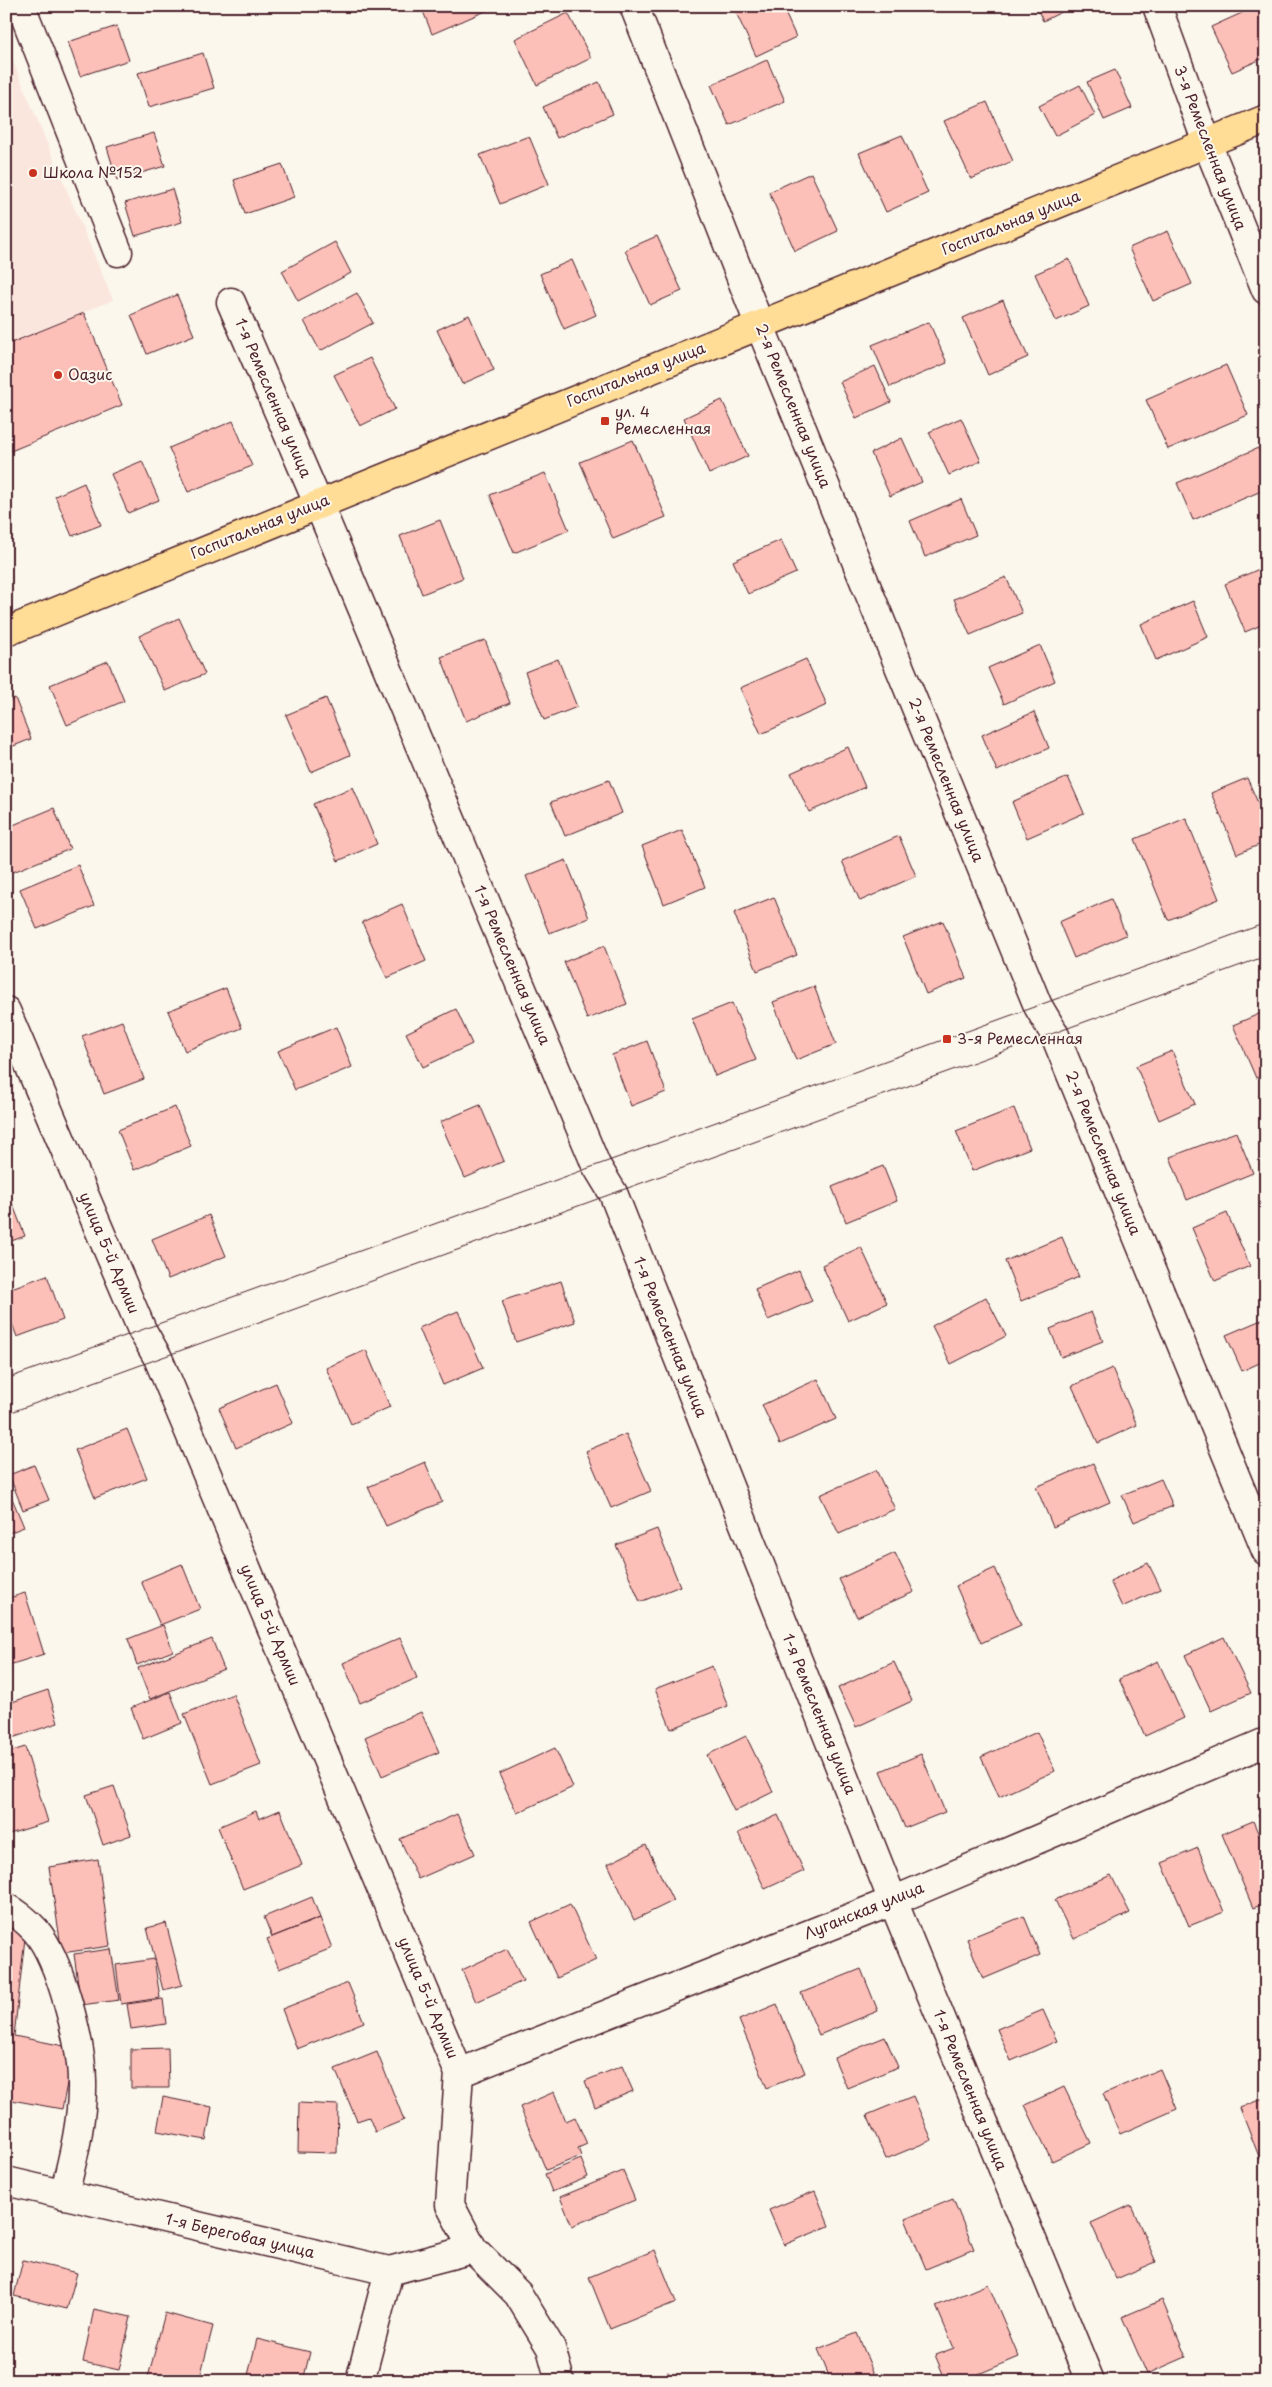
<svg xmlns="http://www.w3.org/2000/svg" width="1272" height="2387" font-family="'Playpen Sans',sans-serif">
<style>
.built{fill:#fbe6dd}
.building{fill:#fcc0b9;stroke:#4a1f2b}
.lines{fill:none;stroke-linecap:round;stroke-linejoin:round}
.minor-casing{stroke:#4a1f2b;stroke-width:31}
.major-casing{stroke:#4a1f2b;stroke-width:31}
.minor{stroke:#fbf7ec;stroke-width:28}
.major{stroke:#ffdd96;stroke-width:28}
.tram{stroke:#4a1f2b;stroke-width:1}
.poi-dot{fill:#c8321e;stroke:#fbf7ec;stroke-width:2}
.labels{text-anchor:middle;stroke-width:4;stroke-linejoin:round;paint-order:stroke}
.street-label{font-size:15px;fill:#4a1f2b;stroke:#fbf7ec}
.poi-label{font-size:15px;fill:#4a1f2b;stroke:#fbf7ec;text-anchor:start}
</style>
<rect width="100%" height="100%" fill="#fbf7ec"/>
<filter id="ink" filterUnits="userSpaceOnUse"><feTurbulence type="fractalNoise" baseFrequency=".02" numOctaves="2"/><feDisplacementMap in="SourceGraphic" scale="10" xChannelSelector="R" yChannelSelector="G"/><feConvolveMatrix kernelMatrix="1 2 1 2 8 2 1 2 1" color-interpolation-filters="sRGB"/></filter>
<g filter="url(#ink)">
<path class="built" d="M 6,45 L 113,300 L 6,345 Z"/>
<path class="building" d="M 421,6 L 486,6 L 488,10 L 432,34 Z
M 733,6 L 782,6 L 796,37 L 756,56 Z
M 1036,6 L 1074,6 L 1043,21 Z
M 1257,6 L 1266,6 L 1266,57 L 1232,72 L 1211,27 Z
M 568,13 L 591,58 L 537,85 L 515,39 Z
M 117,26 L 129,60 L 80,76 L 68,42 Z
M 203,53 L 214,88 L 149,107 L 138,73 Z
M 767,60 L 785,101 L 729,125 L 711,85 Z
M 1115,70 L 1132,108 L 1104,120 L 1087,82 Z
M 599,82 L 613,114 L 557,138 L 543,107 Z
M 1080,85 L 1095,115 L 1055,136 L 1039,106 Z
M 987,102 L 1013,161 L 971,179 L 944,121 Z
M 154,133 L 165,166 L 117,180 L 107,147 Z
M 902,135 L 928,193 L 886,212 L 859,153 Z
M 529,136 L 549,184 L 500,204 L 480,155 Z
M 282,164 L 294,197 L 245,214 L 234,180 Z
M 811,173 L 838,231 L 795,251 L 769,192 Z
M 172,189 L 182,222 L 135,236 L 125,203 Z
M 1168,231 L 1192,284 L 1153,301 L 1129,248 Z
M 657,236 L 682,291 L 650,305 L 625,250 Z
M 335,242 L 351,273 L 298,301 L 282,271 Z
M 1069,259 L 1089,306 L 1056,321 L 1035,274 Z
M 572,260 L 596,315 L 564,329 L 540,274 Z
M 357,293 L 373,323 L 320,351 L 304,321 Z
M 177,295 L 194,335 L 147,354 L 131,315 Z
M 1003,300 L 1028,357 L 988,375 L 963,318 Z
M 84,313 L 122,405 L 6,453 L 6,345 Z
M 469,315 L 494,370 L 462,384 L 437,330 Z
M 929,322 L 947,363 L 890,387 L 872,345 Z
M 370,358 L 395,409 L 360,426 L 334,375 Z
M 1226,365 L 1248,415 L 1168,449 L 1146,400 Z
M 875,366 L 891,402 L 856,418 L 840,382 Z
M 722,400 L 748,456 L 709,474 L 684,418 Z
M 961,418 L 981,461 L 949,475 L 929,432 Z
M 233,421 L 252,466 L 188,492 L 169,448 Z
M 902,438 L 922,482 L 890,496 L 871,453 Z
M 633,440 L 666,517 L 613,539 L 580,462 Z
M 1258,448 L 1266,467 L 1266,489 L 1193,520 L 1177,483 Z
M 142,461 L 159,500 L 128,513 L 111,474 Z
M 545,473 L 569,530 L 514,553 L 490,495 Z
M 84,483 L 101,525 L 72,536 L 55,496 Z
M 961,499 L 976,535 L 925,557 L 910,521 Z
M 440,520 L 463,578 L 422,594 L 400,536 Z
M 781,540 L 796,573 L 748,594 L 733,561 Z
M 1266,566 L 1266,623 L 1245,632 L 1225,584 Z
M 1006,577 L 1022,613 L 970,635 L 954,599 Z
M 1193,601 L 1208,637 L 1156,660 L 1141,624 Z
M 179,618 L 205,674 L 165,691 L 139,636 Z
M 485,640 L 510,703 L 466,721 L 441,657 Z
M 1040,645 L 1055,681 L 1004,704 L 988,668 Z
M 558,659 L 577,707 L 544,720 L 525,672 Z
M 806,659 L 827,705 L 761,734 L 740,688 Z
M 108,661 L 124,701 L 67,725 L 50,685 Z
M 15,698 L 31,739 L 6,749 L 6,702 Z
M 326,698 L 350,755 L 311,772 L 286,715 Z
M 1034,712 L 1049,748 L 997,771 L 982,735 Z
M 848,747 L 865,787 L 809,812 L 791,773 Z
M 1068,777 L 1084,813 L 1027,838 L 1012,802 Z
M 1247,778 L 1266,821 L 1266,842 L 1237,854 L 1211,793 Z
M 609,780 L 622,813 L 565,836 L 551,802 Z
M 353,787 L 377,844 L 338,861 L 313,804 Z
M 54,808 L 70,849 L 13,872 L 6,857 L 6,828 Z
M 1186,818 L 1219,899 L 1168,920 L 1135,839 Z
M 682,830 L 705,887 L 664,904 L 642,846 Z
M 899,836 L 916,876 L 860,901 L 842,861 Z
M 566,860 L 589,918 L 549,933 L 526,876 Z
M 78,865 L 94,906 L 37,929 L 20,889 Z
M 774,897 L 797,955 L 757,971 L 734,913 Z
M 1111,899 L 1126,935 L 1074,958 L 1059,922 Z
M 402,904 L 426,961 L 387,978 L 362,922 Z
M 943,921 L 966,978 L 926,994 L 903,937 Z
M 604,946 L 627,1004 L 587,1019 L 564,962 Z
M 814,986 L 836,1044 L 796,1060 L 773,1002 Z
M 226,988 L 242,1028 L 185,1051 L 168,1011 Z
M 732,1003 L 756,1060 L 715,1076 L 692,1019 Z
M 456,1009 L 472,1044 L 423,1067 L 406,1033 Z
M 1266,1011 L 1266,1074 L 1256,1078 L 1233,1025 Z
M 122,1021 L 144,1079 L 104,1094 L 82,1036 Z
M 336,1027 L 352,1067 L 295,1090 L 278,1051 Z
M 647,1041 L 666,1092 L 631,1106 L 612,1055 Z
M 1172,1051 L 1195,1104 L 1159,1120 L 1136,1066 Z
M 480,1105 L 504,1161 L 465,1178 L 440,1122 Z
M 175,1107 L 191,1146 L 134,1170 L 118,1130 Z
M 1014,1108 L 1030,1148 L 972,1171 L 956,1131 Z
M 1236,1132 L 1253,1173 L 1187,1200 L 1170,1157 Z
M 883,1166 L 897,1201 L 846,1222 L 832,1187 Z
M 6,1187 L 25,1236 L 6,1243 Z
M 1227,1213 L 1250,1266 L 1215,1281 L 1192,1228 Z
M 209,1215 L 226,1256 L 168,1279 L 152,1239 Z
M 1062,1237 L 1079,1277 L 1021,1301 L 1005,1261 Z
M 861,1247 L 887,1303 L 848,1321 L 822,1265 Z
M 799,1270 L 812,1301 L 768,1320 L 755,1289 Z
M 47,1275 L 63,1320 L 17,1337 L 6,1307 L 6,1290 Z
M 561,1281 L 575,1322 L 516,1342 L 502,1301 Z
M 986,1297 L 1006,1336 L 951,1364 L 932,1326 Z
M 458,1311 L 483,1368 L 443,1385 L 419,1328 Z
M 1091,1312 L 1103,1341 L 1061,1357 L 1050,1329 Z
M 1266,1318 L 1266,1360 L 1242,1371 L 1226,1335 Z
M 366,1350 L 390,1407 L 351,1424 L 326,1368 Z
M 1112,1368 L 1137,1425 L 1098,1443 L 1072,1386 Z
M 818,1379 L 836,1419 L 780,1444 L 762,1405 Z
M 276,1383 L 293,1423 L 236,1448 L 219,1408 Z
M 127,1429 L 147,1478 L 95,1498 L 75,1450 Z
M 626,1434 L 651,1491 L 611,1508 L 586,1451 Z
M 425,1462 L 442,1502 L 386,1526 L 368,1487 Z
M 1093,1463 L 1110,1502 L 1053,1527 L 1036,1487 Z
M 34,1465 L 49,1500 L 23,1510 L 9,1475 Z
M 876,1470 L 895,1509 L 839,1534 L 820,1495 Z
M 1161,1479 L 1173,1506 L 1134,1522 L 1122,1495 Z
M 6,1484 L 24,1527 L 6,1534 Z
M 657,1529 L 680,1586 L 640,1602 L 616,1545 Z
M 895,1553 L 914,1592 L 857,1617 L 839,1579 Z
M 1148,1563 L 1161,1589 L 1122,1607 L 1110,1581 Z
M 182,1564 L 200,1609 L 160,1625 L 141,1581 Z
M 995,1568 L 1021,1625 L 981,1643 L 956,1586 Z
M 25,1593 L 44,1654 L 6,1666 L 6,1599 Z
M 163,1625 L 173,1651 L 137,1665 L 128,1639 Z
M 1224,1637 L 1251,1693 L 1211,1711 L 1185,1655 Z
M 400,1638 L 417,1678 L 360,1703 L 343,1663 Z
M 212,1639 L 224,1669 L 150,1699 L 138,1668 Z
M 1158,1661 L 1184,1718 L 1145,1736 L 1119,1679 Z
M 894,1662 L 912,1701 L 856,1727 L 838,1688 Z
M 712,1666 L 728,1706 L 671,1729 L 655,1689 Z
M 48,1690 L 58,1723 L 9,1739 L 6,1731 L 6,1704 Z
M 170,1692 L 182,1723 L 143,1739 L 131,1708 Z
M 233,1694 L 261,1765 L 212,1784 L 184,1714 Z
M 421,1712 L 439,1752 L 382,1776 L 365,1737 Z
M 1037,1732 L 1055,1771 L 999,1797 L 981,1757 Z
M 746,1736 L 773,1792 L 734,1811 L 707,1755 Z
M 25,1747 L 48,1822 L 6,1835 L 6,1753 Z
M 555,1748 L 573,1787 L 517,1813 L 499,1774 Z
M 921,1754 L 945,1812 L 905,1828 L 881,1771 Z
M 114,1786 L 131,1835 L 103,1845 L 86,1795 Z
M 280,1810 L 302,1865 L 243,1889 L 218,1827 L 256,1811 L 259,1819 Z
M 1266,1812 L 1266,1835 L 1258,1815 Z
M 457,1814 L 475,1854 L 418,1879 L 400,1839 Z
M 778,1815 L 804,1871 L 765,1889 L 738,1833 Z
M 1253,1821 L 1266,1851 L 1266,1903 L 1253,1908 L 1222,1834 Z
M 646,1845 L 673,1901 L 634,1920 L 608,1864 Z
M 1198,1848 L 1224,1912 L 1189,1926 L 1162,1863 Z
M 98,1859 L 110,1946 L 62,1953 L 49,1867 Z
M 1111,1875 L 1130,1913 L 1074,1939 L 1055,1900 Z
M 312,1897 L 320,1918 L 272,1937 L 264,1917 Z
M 570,1904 L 596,1960 L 557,1978 L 531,1922 Z
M 1024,1916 L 1040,1955 L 983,1979 L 967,1939 Z
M 320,1918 L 332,1948 L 279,1969 L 267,1939 Z
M 166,1923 L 182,1985 L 163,1990 L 147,1928 Z
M 6,1927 L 26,1929 L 14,2036 L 74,2048 L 62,2109 L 6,2099 Z
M 111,1949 L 119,2000 L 81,2005 L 74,1954 Z
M 507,1949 L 523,1981 L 476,2002 L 462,1970 Z
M 154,1959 L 160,1998 L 121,2004 L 116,1965 Z
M 861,1969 L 878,2011 L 819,2035 L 801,1993 Z
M 348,1983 L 364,2022 L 297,2049 L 282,2009 Z
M 163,1999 L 166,2024 L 131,2029 L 127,2004 Z
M 777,2004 L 805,2073 L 767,2088 L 739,2020 Z
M 1043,2010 L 1057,2041 L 1011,2061 L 997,2029 Z
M 885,2037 L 898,2067 L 847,2088 L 834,2058 Z
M 168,2048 L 169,2088 L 131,2088 L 131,2049 Z
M 377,2052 L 404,2120 L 375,2132 L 369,2117 L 357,2121 L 335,2069 Z
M 622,2066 L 633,2091 L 595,2107 L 585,2081 Z
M 1160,2069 L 1177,2109 L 1120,2134 L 1103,2094 Z
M 1064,2087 L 1091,2143 L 1052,2161 L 1025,2105 Z
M 554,2092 L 566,2121 L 575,2117 L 587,2144 L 578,2148 L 581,2156 L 546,2170 L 520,2107 Z
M 913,2096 L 932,2140 L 886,2159 L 867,2115 Z
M 163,2097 L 212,2107 L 206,2140 L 157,2131 Z
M 1266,2097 L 1266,2156 L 1260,2159 L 1240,2108 Z
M 299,2103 L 338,2105 L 337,2153 L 298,2152 Z
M 581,2159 L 588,2177 L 552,2192 L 545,2174 Z
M 623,2171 L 635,2200 L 572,2226 L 560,2197 Z
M 815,2191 L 829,2226 L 784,2245 L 769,2210 Z
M 953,2199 L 974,2249 L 926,2269 L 905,2219 Z
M 1131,2205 L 1156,2262 L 1116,2279 L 1091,2223 Z
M 655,2250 L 676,2302 L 610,2329 L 589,2277 Z
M 23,2260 L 77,2273 L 67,2309 L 14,2296 Z
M 988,2284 L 1019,2357 L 962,2381 L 946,2381 L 935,2355 L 954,2348 L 936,2306 Z
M 1162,2300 L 1186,2357 L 1147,2374 L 1122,2317 Z
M 94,2309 L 131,2317 L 119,2370 L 83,2362 Z
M 165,2313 L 213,2326 L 199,2381 L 147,2381 Z
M 857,2333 L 877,2381 L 831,2381 L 818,2349 Z
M 257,2339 L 310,2352 L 303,2381 L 271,2381 L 248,2375 Z
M 668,2372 L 672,2381 L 648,2381 Z"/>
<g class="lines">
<g class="minor-casing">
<path id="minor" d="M 21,6 L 118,252
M 634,6 L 760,326 L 1038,1006 L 1054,1033 L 1266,1551
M 1157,6 L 1207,143 L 1266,290
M 231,302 L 318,503 L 596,1165 L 613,1193 L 893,1901 L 1090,2381
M 6,1011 L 142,1330 L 158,1358 L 459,2073 L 450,2205 L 473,2249 L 518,2294 L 551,2348 L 560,2381
M 6,1907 C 17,1913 27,1921 36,1931 C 60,1959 82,2045 82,2082 C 83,2120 73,2158 64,2195
M 459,2073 L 893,1901 L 1266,1742
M 6,2181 L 389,2271 L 473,2249
M 360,2381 L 389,2271"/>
</g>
<g class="major-casing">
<path id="major" d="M 6,632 C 425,459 847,292 1266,119"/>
</g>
<use href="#minor" class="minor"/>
<use href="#major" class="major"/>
<path class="tram" d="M 6,1379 L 1266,923
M 6,1414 L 1266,956"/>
</g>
</g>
<g class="poi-dot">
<circle cx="33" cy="173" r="5"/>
<circle cx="58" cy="375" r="5"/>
<rect x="600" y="416" width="10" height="10" rx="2.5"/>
<rect x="942" y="1034" width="10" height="10" rx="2.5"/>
</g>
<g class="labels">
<g class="street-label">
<text transform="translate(1210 148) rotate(69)" y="5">3-я Ремесленная улица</text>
<text transform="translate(1011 223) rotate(-22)" y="5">Госпитальная улица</text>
<text transform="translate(636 375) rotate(-22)" y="5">Госпитальная улица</text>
<text transform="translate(273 398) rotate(67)" y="5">1-я Ремесленная улица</text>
<text transform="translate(793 406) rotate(68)" y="5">2-я Ремесленная улица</text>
<text transform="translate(260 527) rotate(-22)" y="5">Госпитальная улица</text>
<text transform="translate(946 780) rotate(68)" y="5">2-я Ремесленная улица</text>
<text transform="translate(512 965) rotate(67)" y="5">1-я Ремесленная улица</text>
<text transform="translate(1103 1153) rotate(68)" y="5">2-я Ремесленная улица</text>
<text transform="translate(109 1253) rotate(67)" y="5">улица 5-й Армии</text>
<text transform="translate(670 1337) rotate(68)" y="5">1-я Ремесленная улица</text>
<text transform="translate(270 1625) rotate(67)" y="5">улица 5-й Армии</text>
<text transform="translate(819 1714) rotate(68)" y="5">1-я Ремесленная улица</text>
<text transform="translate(864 1911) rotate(-22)" y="5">Луганская улица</text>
<text transform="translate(428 1998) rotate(67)" y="5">улица 5-й Армии</text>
<text transform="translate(970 2090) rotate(68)" y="5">1-я Ремесленная улица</text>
<text transform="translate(240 2236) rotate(13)" y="5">1-я Береговая улица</text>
</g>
<g class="poi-label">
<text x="43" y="178">Школа №152</text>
<text x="68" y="380">Оазис</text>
<text x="615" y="417">ул. 4<tspan x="615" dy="17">Ремесленная</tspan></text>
<text x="957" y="1044">3-я Ремесленная</text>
</g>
</g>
<rect width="1272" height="2387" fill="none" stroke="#fbf7ec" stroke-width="25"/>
<rect x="12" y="12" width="1247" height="2362" fill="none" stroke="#4a1f2b" stroke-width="2" filter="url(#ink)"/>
</svg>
